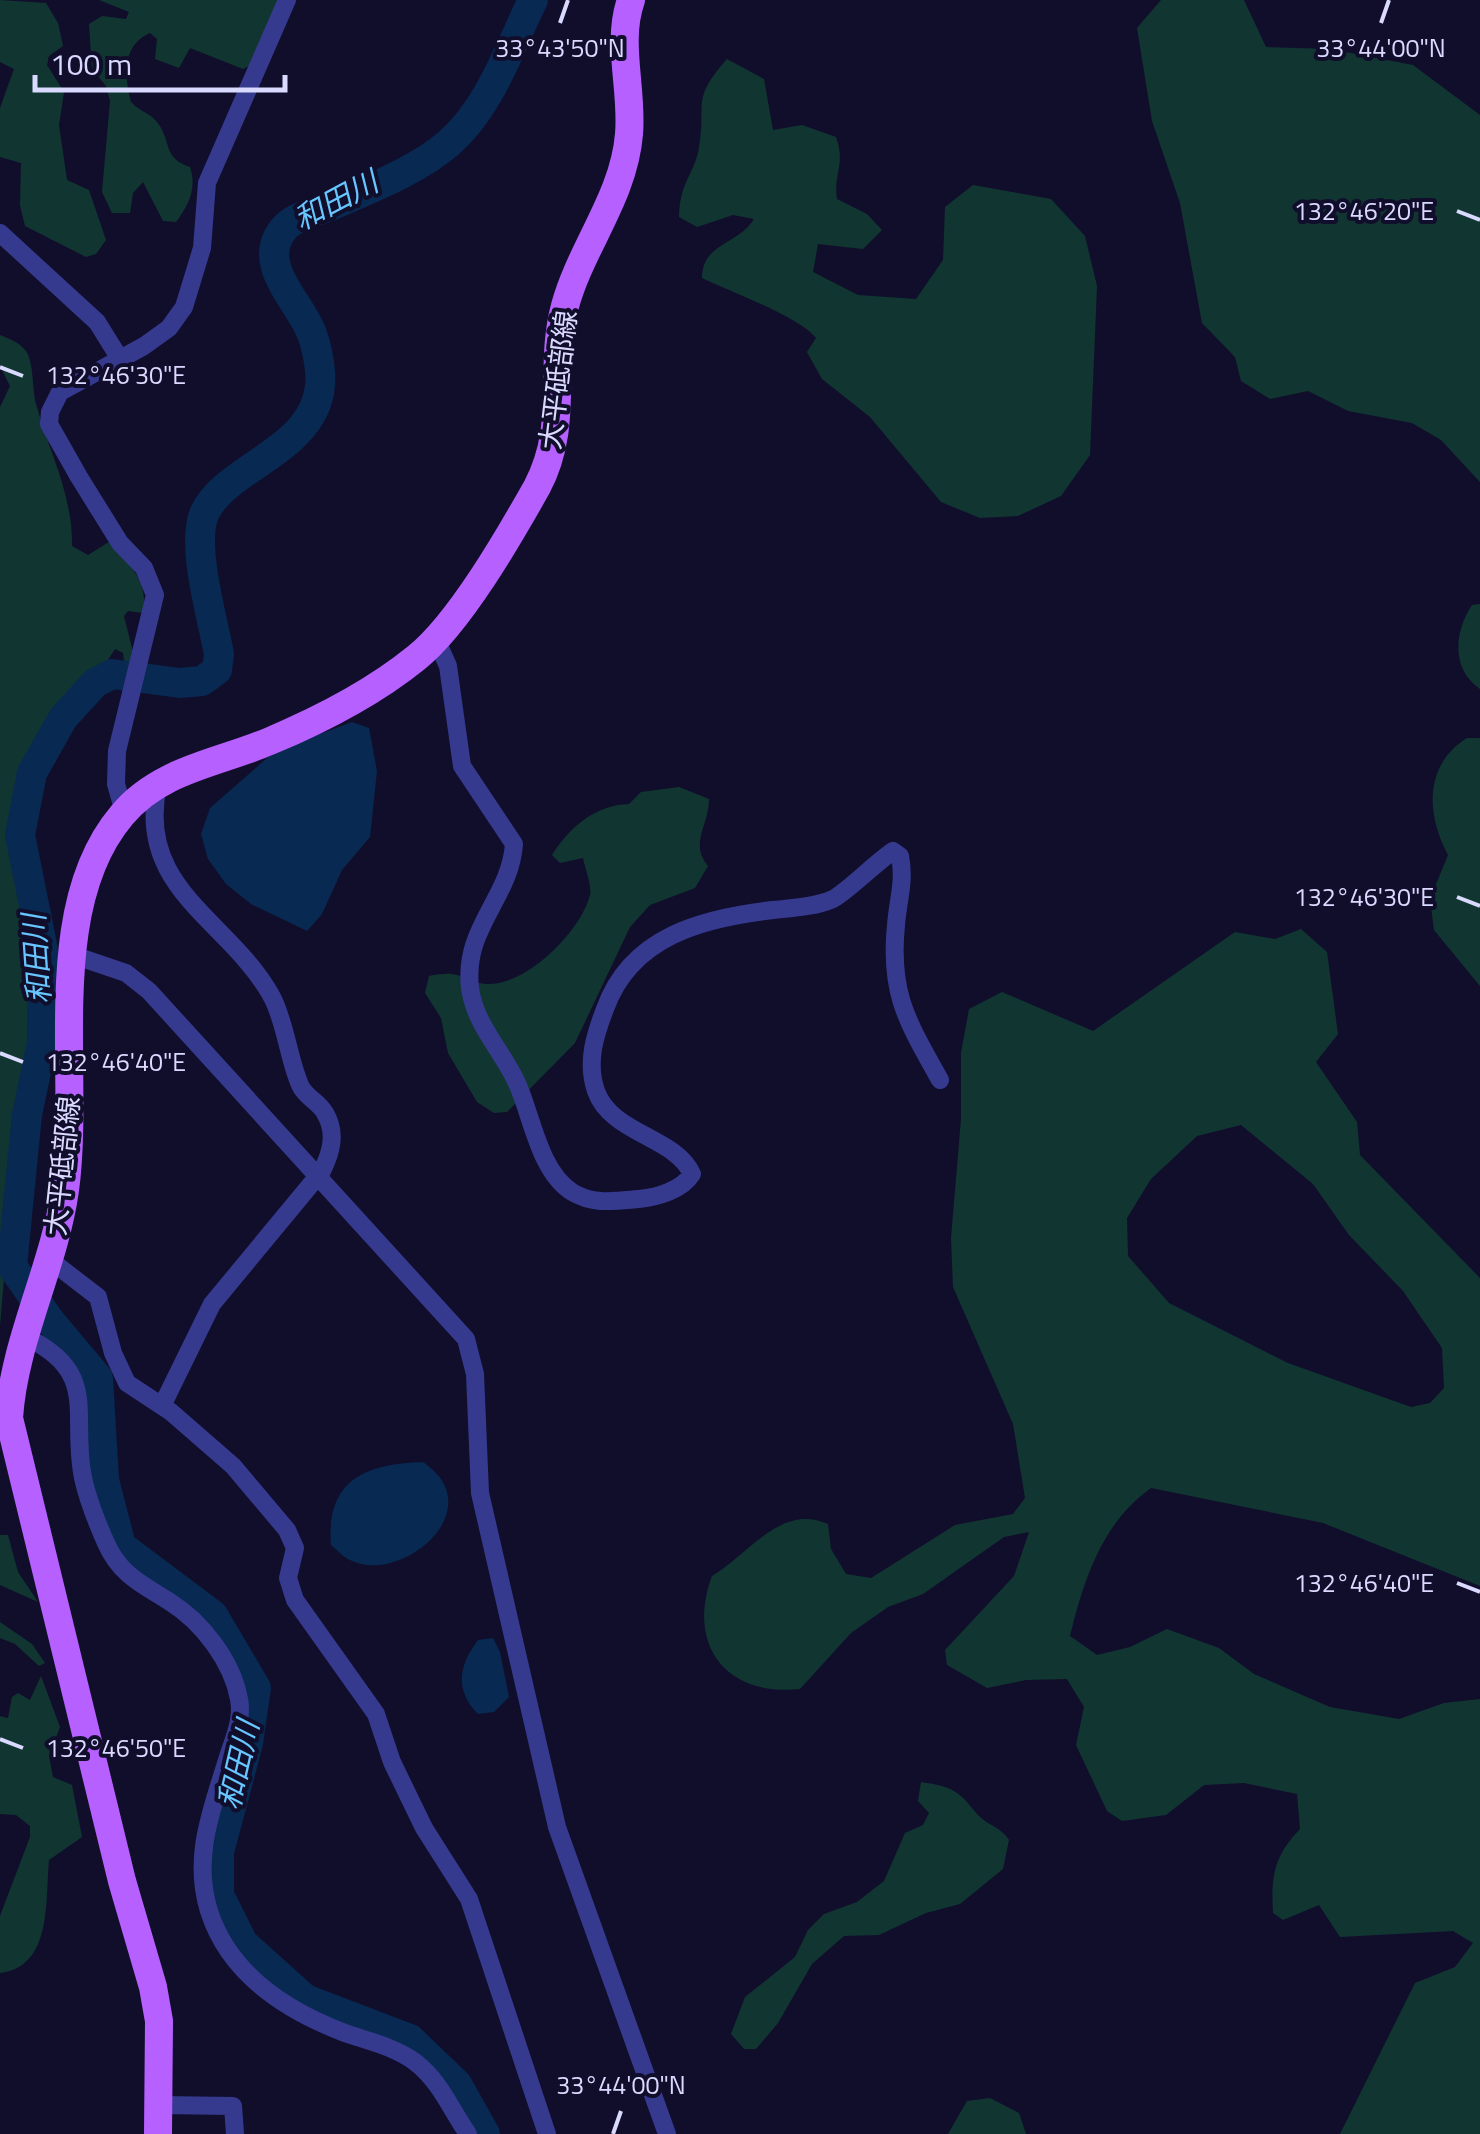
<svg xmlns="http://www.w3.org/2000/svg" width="1480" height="2134" font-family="'Titillium Web','Noto Sans JP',sans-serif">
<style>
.green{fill:#113632;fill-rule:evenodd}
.water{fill:#082951}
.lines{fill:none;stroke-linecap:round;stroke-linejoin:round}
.river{stroke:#082951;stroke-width:30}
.minor{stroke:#353a8f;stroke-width:18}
.primary{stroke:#b660ff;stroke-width:28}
.ticks{fill:none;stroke:#dad9ff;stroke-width:4}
.labels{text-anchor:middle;stroke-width:8;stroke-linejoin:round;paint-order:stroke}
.street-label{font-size:28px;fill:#dad9ff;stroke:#110e2c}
.water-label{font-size:30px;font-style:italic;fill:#67c6ff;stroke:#110e2c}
.ticks-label{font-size:25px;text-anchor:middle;fill:#dad9ff;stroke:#110e2c;stroke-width:8;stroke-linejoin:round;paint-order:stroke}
</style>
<rect width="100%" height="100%" fill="#110e2c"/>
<path class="green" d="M 0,0 L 46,3 L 58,23 L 63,46 L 49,56 L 47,65 L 64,92 L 59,125 L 67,180 L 89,190 L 106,240 L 96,254 L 86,257 L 25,226 L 20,205 L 21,163 L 0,157 L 0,108 L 14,69 L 0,62 Z
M 99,0 L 278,0 L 249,66 L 243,69 L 190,48 L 179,68 L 155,59 L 157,39 L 150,33 C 122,45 124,76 131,102 C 139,111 150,113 157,122 C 172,141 162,158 190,167 C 197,188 189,205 176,222 L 163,221 L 143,182 L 133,193 L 130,213 L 112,213 L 102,192 L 110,101 L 106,86 L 92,69 L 89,24 L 102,16 L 126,19 L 129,12 Z
M 1161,0 L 1244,0 L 1266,47 L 1330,49 L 1413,65 L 1480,115 L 1480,482 L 1441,440 L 1412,423 L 1348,411 L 1308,391 L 1270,399 L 1241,381 L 1235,357 L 1202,323 L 1180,203 L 1152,121 L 1137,28 Z
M 727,59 L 764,79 L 773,130 L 802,125 L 836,137 C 846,165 833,174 837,199 L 867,214 L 882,230 L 863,249 L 818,244 L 813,272 L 858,295 L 916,299 L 943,260 L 945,207 L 973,185 L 1051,199 L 1085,236 L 1097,286 L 1090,455 L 1061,496 L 1018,516 L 980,518 L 941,502 L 870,417 L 822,379 L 807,352 L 816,338 C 800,317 731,292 702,278 C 702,243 738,245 754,219 L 733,215 L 697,227 L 679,217 C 680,181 694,175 699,148 C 707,102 690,101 727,59 Z
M 0,335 C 10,339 19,342 26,351 C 34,363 32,389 36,404 C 49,452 73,495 72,546 L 88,555 L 109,542 C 129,565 149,580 143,613 L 128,611 L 124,616 L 134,656 L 131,666 L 125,668 L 123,653 L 115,649 L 104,666 L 85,675 L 80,691 L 60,703 L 36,740 L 14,835 L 34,938 L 36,1022 L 15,1147 L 0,1326 L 0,407 L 10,386 L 0,366 Z
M 1480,604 L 1480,689 C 1451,669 1454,632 1472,605 Z
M 1467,738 L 1480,738 L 1480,986 L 1434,930 L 1430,899 L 1448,855 C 1426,814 1424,765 1467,738 Z
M 679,787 L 709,799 C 709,825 689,844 708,866 L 695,888 L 650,905 L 630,927 L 575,1043 L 507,1112 L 494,1113 L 477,1102 L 448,1053 L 441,1018 L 425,993 L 429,976 C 465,968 463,984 489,984 C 528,984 581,931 590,895 C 592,885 585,869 583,858 L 560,863 L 552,855 C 570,827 595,805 629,804 L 641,792 Z
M 1301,929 L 1327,952 L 1338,1034 L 1316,1062 L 1357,1122 L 1360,1155 L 1480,1278 L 1480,1586 L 1323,1523 L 1151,1488 C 1102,1523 1084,1579 1070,1636 L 1097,1655 L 1130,1647 L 1167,1629 L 1219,1648 L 1254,1674 L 1330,1707 L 1399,1719 L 1444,1703 L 1480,1699 L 1480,2134 L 1340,2134 L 1415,1983 L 1455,1967 L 1473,1943 L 1453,1931 L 1340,1937 L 1319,1905 L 1283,1920 L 1273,1913 C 1271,1876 1274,1856 1300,1829 L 1297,1794 L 1244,1783 L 1204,1785 L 1166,1815 L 1122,1821 L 1107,1811 L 1076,1745 L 1084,1707 L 1067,1679 L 1026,1680 L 987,1688 L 947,1665 L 945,1650 L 1014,1576 L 1029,1532 L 1004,1537 L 923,1594 L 888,1607 L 851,1633 L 800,1689 C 727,1697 686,1646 712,1576 C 749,1554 781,1503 828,1524 L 831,1549 L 846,1574 L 871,1578 L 955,1525 L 1013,1514 L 1025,1498 L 1013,1424 L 953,1287 L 951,1238 L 961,1119 L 961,1053 L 969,1009 L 1002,992 L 1093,1031 L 1235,932 L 1275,939 ZM 1241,1125 L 1313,1184 L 1349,1235 L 1403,1291 L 1442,1348 L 1444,1388 L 1430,1403 L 1411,1407 L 1288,1363 L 1169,1303 L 1128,1256 L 1127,1218 L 1151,1179 L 1197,1136 Z
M 0,1535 L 8,1535 L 18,1572 L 38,1602 L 0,1585 Z
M 0,1622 L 32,1644 L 45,1663 L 39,1666 L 15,1644 L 0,1638 Z
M 41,1676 L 60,1727 L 49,1756 L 53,1777 L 72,1785 L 82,1837 L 49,1860 C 45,1899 53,1967 0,1973 L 0,1916 L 30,1837 L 30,1826 L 16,1815 L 0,1814 L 0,1716 L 8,1718 L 12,1697 L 18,1693 L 30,1700 Z
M 921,1782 C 953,1787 958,1790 977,1814 C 987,1825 1001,1827 1009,1840 L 1003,1869 L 960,1904 L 926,1913 L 879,1935 L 844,1936 L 812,1964 L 778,2023 L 756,2049 L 744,2049 L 731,2034 L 745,1997 L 795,1957 L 808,1930 L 824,1914 L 857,1902 L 884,1881 L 905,1833 L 923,1825 L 929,1813 L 918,1801 Z
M 990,2098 L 1019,2113 L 1026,2134 L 948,2134 L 967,2101 Z"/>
<path class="water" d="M 352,722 L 369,728 L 377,771 L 370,837 L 342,870 L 322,914 L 307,931 L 251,904 L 226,884 L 208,859 L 201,834 L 210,808 L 275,751 Z
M 423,1462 C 493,1509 401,1586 350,1560 C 343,1557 337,1550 331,1545 C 326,1480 365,1464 423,1462 Z
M 493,1638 L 500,1652 L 509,1697 L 494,1712 L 478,1714 C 454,1690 459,1665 478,1640 Z"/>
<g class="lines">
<path class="river" d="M 485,2134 L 457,2084 L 410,2039 L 305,1999 L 243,1943 L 219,1895 L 219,1852 L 248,1743 L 256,1688 L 213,1615 L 121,1546 L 104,1480 L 98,1378 L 50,1321 L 12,1266 L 27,1115 L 42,1043 L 43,950 L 20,835 L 32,773 L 63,718 L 95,683 L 112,674 L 180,683 L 202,681 L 217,670 L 219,654 C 213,620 190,543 205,512 C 229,463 327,448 320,371 C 319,360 316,345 312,334 C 301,303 256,266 282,231 C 293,216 311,214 328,207 C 366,190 417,171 449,143 C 490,107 509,49 533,0"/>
<path class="minor" d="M 0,233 L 97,322 L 120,359
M 436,639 L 448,666 L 462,766 L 514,844 C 510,899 463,927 470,988 C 475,1025 502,1050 517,1083 C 532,1116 539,1171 572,1192 C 593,1205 615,1201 639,1199 C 658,1197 682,1190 692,1174 C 676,1137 611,1134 596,1091 C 586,1062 595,1035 605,1009 C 631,936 703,918 773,910 C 792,908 815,907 833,899 C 849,890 874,864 893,851 L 900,856 C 905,882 898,899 896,925 C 889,995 908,1022 940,1080
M 158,785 C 135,890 230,920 272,997 C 286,1024 288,1057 300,1085 C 305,1097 319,1102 325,1113 C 337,1133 331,1153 322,1171 L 212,1304 L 162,1406
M 124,812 L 116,784 L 117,751 L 155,595 L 144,568 L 120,543 L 79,477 L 49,424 L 50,412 L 60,392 L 144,346 L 169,328 L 184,307 L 202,248 L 207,183 L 287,0
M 73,955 L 126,973 L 149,991 L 466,1339 L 475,1374 L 480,1493 L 557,1827 L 667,2134
M 50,1260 L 98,1297 L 113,1353 L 127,1383 L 171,1412 L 233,1466 L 287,1530 L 295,1548 L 288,1578 L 295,1600 L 376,1714 L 392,1762 L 424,1828 L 469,1899 L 547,2134
M 26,1337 C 101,1373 70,1414 83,1478 C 88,1500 97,1523 106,1543 C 120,1575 142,1584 170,1602 C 202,1622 232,1661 239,1699 C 243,1719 234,1738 228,1757 C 212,1809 192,1857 209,1911 C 229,1974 287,2011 345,2033 C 368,2041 395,2047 415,2062 C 440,2081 450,2108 468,2134
M 159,2105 L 233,2106 L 235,2134"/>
<path class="primary" d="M 158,2134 L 159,2021 L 153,1987 L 122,1881 L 9,1418 C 14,1340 54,1268 65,1190 C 81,1074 42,909 122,815 C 160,769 219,763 270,741 C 320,720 374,692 416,658 C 459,624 510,535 537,487 C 570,425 548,368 565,306 C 581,247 624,197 629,134 C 633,90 616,42 631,0"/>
</g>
<path class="ticks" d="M 560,23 L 568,0M 1381,23 L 1389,0M 1457,211 L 1480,220M 0,367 L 23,376M 1457,897 L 1480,906M 0,1053 L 23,1062M 1457,1583 L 1480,1592M 0,1739 L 23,1748M 613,2134 L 621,2111"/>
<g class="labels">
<g class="street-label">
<text transform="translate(558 380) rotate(-83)" y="10">大平砥部線</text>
<text transform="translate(62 1166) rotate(-84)" y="10">大平砥部線</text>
</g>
<g class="water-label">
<text transform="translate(336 201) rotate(-28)" y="10">和田川</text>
<text transform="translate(37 959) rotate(-94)" y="10">和田川</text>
<text transform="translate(239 1765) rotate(-77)" y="10">和田川</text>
</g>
</g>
<g class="ticks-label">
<text x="1381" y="57">33°44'00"N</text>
<text x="560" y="57">33°43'50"N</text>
<text x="1364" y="220">132°46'20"E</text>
<text x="116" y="384">132°46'30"E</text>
<text x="1364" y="906">132°46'30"E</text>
<text x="116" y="1071">132°46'40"E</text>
<text x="1364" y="1592">132°46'40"E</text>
<text x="116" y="1757">132°46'50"E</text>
<text x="621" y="2094">33°44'00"N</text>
</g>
<path d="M35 75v15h250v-15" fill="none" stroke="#dad9ff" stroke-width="5"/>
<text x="50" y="75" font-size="30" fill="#dad9ff" stroke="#110e2c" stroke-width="8" paint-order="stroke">100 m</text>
</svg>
